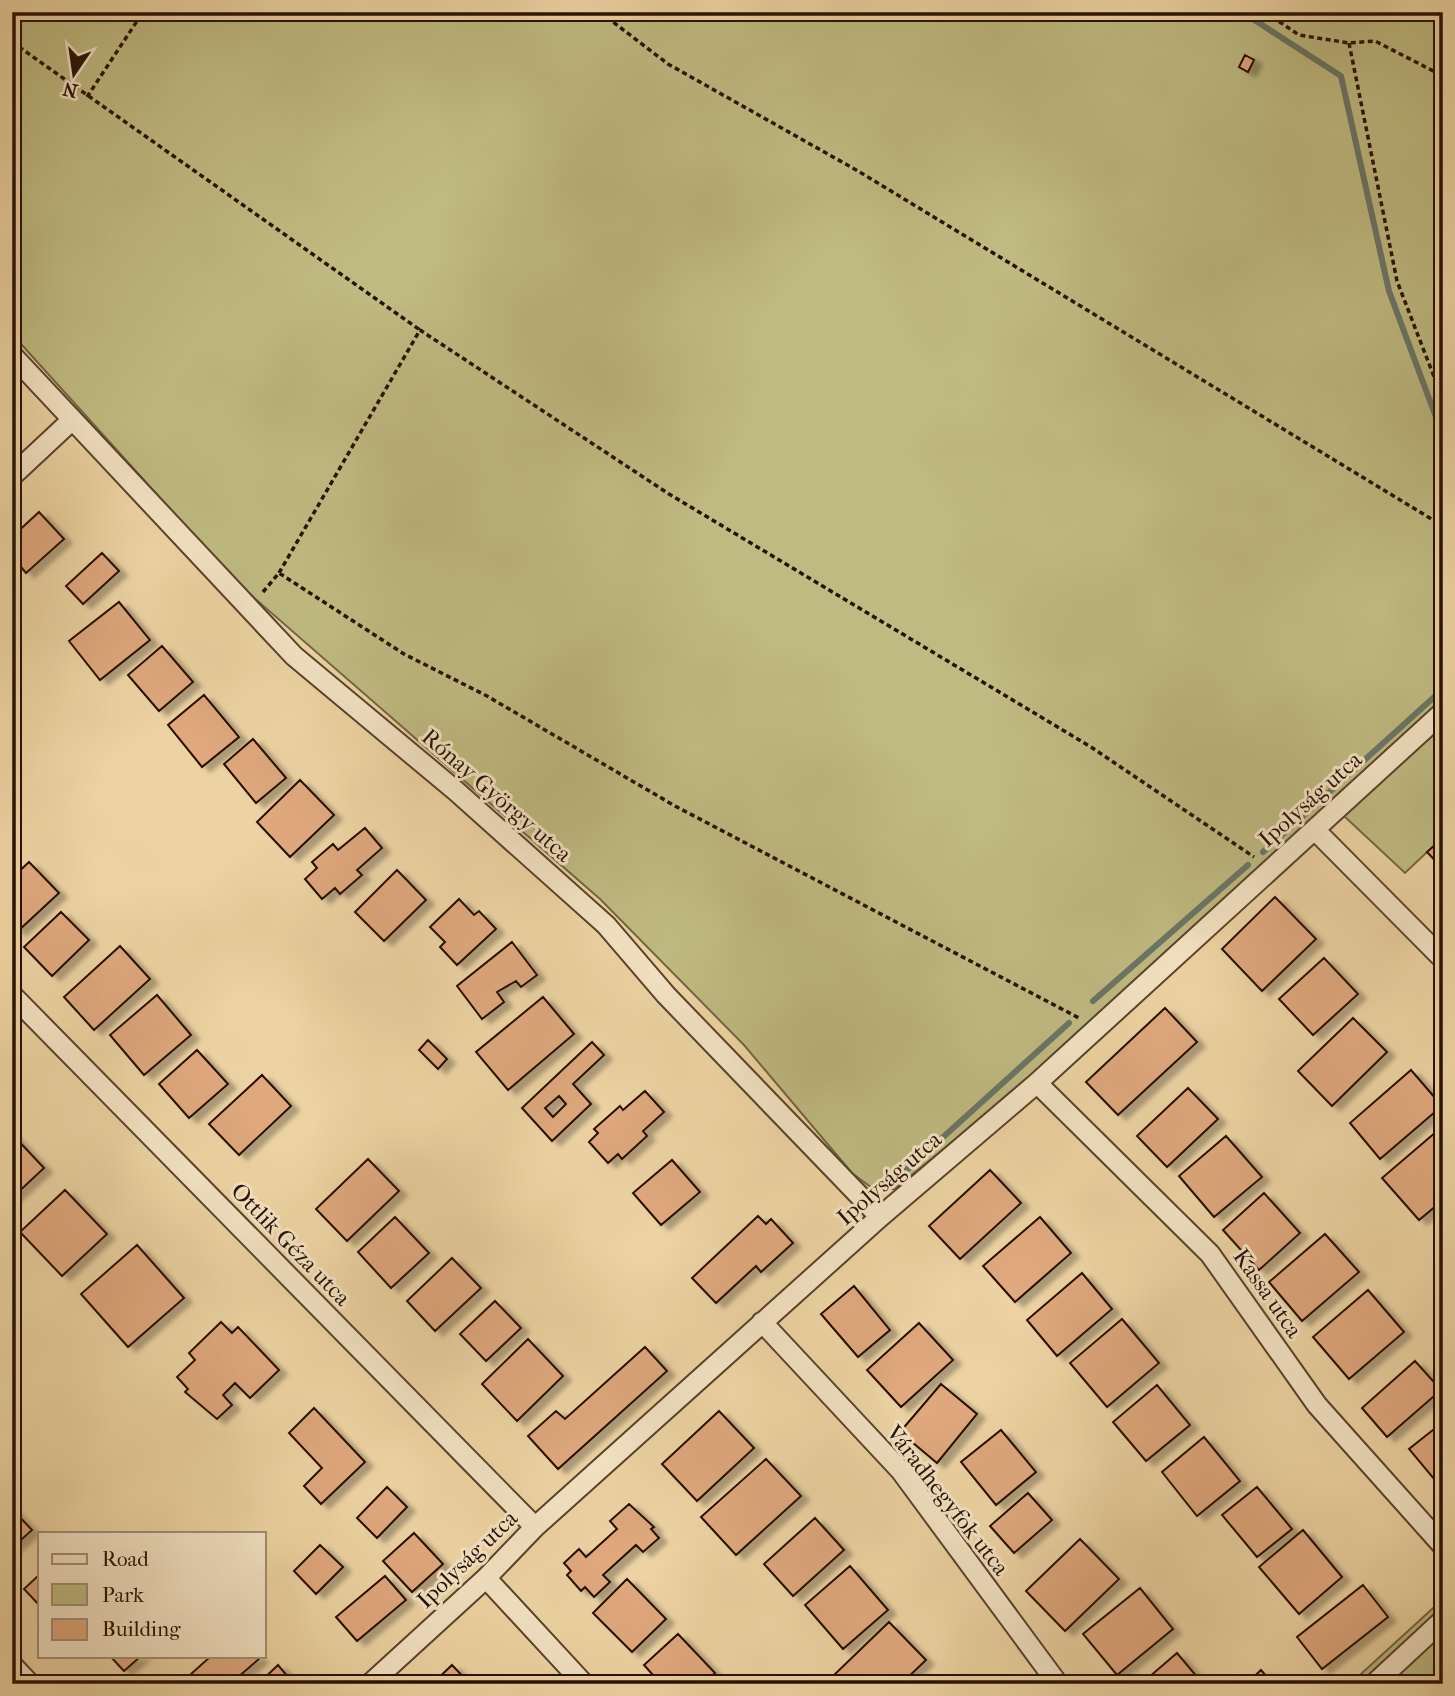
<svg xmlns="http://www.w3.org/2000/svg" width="1455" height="1696" font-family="'IM FELL French Canon',serif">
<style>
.green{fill:#bfba81;stroke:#736642;stroke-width:2}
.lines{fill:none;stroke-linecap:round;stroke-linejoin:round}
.stream{stroke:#6b7567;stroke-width:6}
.building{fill:#dfa87d;stroke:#271103;stroke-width:2;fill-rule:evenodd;filter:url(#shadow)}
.street-casing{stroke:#58422b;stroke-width:23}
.path{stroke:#271103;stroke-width:3.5;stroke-dasharray:5 3.5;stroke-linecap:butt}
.street{stroke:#f3e2c3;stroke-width:19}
.labels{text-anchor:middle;stroke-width:6;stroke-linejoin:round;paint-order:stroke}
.street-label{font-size:23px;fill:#271103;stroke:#f3e2c3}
</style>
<defs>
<filter id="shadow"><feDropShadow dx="8" dy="4.5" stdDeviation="2" flood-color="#0004"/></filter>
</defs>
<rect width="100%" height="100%" fill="#edd3a3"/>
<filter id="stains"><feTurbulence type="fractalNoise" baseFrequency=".00286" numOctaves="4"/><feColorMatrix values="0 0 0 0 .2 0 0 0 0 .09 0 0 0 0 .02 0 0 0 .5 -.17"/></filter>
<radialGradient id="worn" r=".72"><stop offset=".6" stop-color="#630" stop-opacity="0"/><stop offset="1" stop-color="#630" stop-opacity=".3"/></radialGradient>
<path class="green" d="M 12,12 L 1443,12 L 1443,837 L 1405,873 L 1329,802 C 1200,948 1046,1068 894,1189 L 872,1188 L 852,1173 L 744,1045 L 600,899 L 237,583 L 12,334 Z
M 1443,1599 L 1443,1684 L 1350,1684 Z"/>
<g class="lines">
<path class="stream" d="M 1242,12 L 1341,76 L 1389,291 L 1443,436
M 1263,852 L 1443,689
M 1093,1001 L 1248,865
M 898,1178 L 1069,1023"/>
</g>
<path class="building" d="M 1245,55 L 1254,60 L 1248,72 L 1239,67 Z
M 39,512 L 64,539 L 26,573 L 17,562 L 12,566 L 12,537 Z
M 102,553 L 119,571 L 83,604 L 66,586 Z
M 119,602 L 150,640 L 100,680 L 69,641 Z
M 162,646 L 193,682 L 159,711 L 128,675 Z
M 204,695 L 239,737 L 202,767 L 168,725 Z
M 253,739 L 286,778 L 256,803 L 224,764 Z
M 300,780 L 334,815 L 290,857 L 257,822 Z
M 365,828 L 382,848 L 357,870 L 362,875 L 340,894 L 335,888 L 322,899 L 305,879 L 317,868 L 312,862 L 333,844 L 338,850 Z
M 1443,838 L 1443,869 L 1427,852 Z
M 29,862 L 59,893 L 18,931 L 12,925 L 12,878 Z
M 397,870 L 426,900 L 384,941 L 355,912 Z
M 1275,897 L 1316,939 L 1262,991 L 1222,949 Z
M 459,899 L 474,915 L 479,911 L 496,929 L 457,965 L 440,947 L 445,942 L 430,927 Z
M 61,912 L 89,940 L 52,976 L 24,947 Z
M 512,942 L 537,975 L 521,987 L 516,981 L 497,992 L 504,1002 L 482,1019 L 457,986 Z
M 120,946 L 150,979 L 94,1030 L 64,997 Z
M 1324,958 L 1358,994 L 1313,1035 L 1279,999 Z
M 157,995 L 191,1035 L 144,1075 L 110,1035 Z
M 543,997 L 574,1034 L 508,1090 L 476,1052 Z
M 1165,1008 L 1197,1042 L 1118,1115 L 1086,1082 Z
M 1353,1018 L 1387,1052 L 1332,1106 L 1298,1071 Z
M 428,1040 L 447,1059 L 438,1069 L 419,1050 Z
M 592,1042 L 604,1055 L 573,1084 L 591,1104 L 552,1141 L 522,1108 ZM 559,1096 L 566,1104 L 553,1117 L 545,1108 Z
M 197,1050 L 228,1084 L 189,1118 L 159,1084 Z
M 1411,1070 L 1442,1106 L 1380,1159 L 1350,1123 Z
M 262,1075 L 291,1106 L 239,1155 L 209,1124 Z
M 1188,1088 L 1218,1119 L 1167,1167 L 1137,1136 Z
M 645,1091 L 664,1112 L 643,1131 L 647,1136 L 622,1159 L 618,1154 L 608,1163 L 589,1142 L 598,1133 L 594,1129 L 620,1106 L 623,1110 Z
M 1443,1126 L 1443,1200 L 1419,1220 L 1382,1178 Z
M 12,1134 L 44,1168 L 12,1198 Z
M 1226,1136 L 1262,1177 L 1214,1217 L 1179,1176 Z
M 368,1159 L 399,1191 L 347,1241 L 316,1209 Z
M 672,1160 L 700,1192 L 661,1225 L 633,1193 Z
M 990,1170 L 1021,1203 L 960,1259 L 929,1226 Z
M 65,1190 L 107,1234 L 62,1276 L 20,1232 Z
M 1264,1193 L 1300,1233 L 1259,1270 L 1223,1230 Z
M 758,1216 L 766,1224 L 771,1219 L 793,1243 L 761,1272 L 756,1266 L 716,1303 L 692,1278 Z
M 395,1217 L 429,1253 L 391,1288 L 358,1252 Z
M 1040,1217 L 1071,1253 L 1015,1302 L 983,1266 Z
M 1325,1234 L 1359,1272 L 1302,1321 L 1269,1282 Z
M 137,1245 L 184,1298 L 128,1347 L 81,1294 Z
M 452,1258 L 481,1288 L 435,1331 L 407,1301 Z
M 1082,1273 L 1112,1309 L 1057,1356 L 1027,1320 Z
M 854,1286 L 890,1330 L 858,1357 L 821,1314 Z
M 1368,1290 L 1404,1332 L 1349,1379 L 1313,1337 Z
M 495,1301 L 521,1328 L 486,1361 L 460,1334 Z
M 1122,1319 L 1159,1363 L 1107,1407 L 1070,1363 Z
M 221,1322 L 232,1333 L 238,1327 L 279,1370 L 250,1398 L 235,1383 L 223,1395 L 232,1405 L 217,1419 L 185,1392 L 188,1389 L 177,1377 L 195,1360 L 189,1353 Z
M 919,1323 L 953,1360 L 901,1407 L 867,1370 Z
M 528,1339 L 563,1376 L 517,1421 L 482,1384 Z
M 645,1347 L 667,1371 L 558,1469 L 528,1436 L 556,1411 L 565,1419 Z
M 1415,1361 L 1441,1390 L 1387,1437 L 1362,1408 Z
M 941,1384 L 977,1414 L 937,1463 L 900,1432 Z
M 1157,1385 L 1190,1425 L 1146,1461 L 1113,1422 Z
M 314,1408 L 365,1462 L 321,1504 L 304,1486 L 322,1468 L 289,1433 Z
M 719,1411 L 754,1448 L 697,1501 L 662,1464 Z
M 1443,1422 L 1443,1482 L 1439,1485 L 1409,1449 Z
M 1001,1430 L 1036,1472 L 996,1505 L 961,1462 Z
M 1204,1437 L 1240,1481 L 1197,1516 L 1162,1472 Z
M 766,1459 L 801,1496 L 736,1555 L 701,1517 Z
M 387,1487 L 407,1507 L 377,1538 L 357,1518 Z
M 1257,1487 L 1292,1529 L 1257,1557 L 1222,1515 Z
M 1028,1493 L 1052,1520 L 1014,1553 L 990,1526 Z
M 629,1504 L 654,1527 L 651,1529 L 659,1538 L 643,1552 L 636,1545 L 603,1575 L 610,1582 L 594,1597 L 585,1587 L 581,1591 L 567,1575 L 571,1571 L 564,1563 L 579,1549 L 586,1557 L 617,1529 L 610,1521 Z
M 12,1509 L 32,1530 L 12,1548 Z
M 815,1518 L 844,1550 L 793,1596 L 764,1564 Z
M 1303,1530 L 1342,1577 L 1299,1614 L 1259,1567 Z
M 414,1533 L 443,1564 L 412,1592 L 383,1561 Z
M 1080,1539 L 1119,1579 L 1065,1631 L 1026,1591 Z
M 320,1545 L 343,1567 L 316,1594 L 294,1571 Z
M 850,1566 L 888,1610 L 843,1649 L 805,1605 Z
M 40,1574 L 40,1606 L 24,1589 Z
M 385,1576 L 406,1600 L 357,1641 L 336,1617 Z
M 627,1579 L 666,1619 L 632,1652 L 593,1613 Z
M 1363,1585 L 1388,1617 L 1322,1669 L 1297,1637 Z
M 1140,1588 L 1173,1629 L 1117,1675 L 1083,1634 Z
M 889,1622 L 926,1660 L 901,1684 L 842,1684 L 834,1675 Z
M 678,1634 L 715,1673 L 703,1684 L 661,1684 L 644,1665 Z
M 1177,1653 L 1203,1684 L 1141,1684 Z
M 110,1656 L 141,1656 L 124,1671 Z
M 211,1656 L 258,1656 L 260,1658 L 230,1684 L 180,1684 Z
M 278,1665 L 294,1684 L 258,1684 Z
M 452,1665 L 470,1684 L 432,1684 Z
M 1261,1670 L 1273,1684 L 1246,1684 Z"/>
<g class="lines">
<g class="street-casing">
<path id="street" d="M 12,355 L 294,656 L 456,791 L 606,925 L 666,995 L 880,1217
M 12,476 L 72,420
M 1315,830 L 1443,959
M 12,995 L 535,1527
M 1037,1083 L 1210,1254 L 1317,1405 L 1443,1546
M 762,1322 L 901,1471 L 1058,1684
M 486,1578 L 584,1684
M 12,1665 L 30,1684
M 370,1684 L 486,1578 L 535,1527 L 880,1217 L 1037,1083 L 1443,712
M 1374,1684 L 1443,1620"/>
</g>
<path class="path" d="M 600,12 L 668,64 L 858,171 L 1443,526
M 1265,12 L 1299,35 L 1349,43 L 1375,41 L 1443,76
M 12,42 L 420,330
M 1349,43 L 1397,281 L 1443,400
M 87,97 L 143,12
M 279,573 L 420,330 L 669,494 L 1091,747 L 1254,857
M 263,592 L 279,573 L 404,654 L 487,696 L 675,806 L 1079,1018"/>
<use href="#street" class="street"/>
</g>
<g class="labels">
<g class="street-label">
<text transform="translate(497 795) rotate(41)" y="8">Rónay György utca</text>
<text transform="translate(1310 799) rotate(-42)" y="8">Ipolyság utca</text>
<text transform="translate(889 1178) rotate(-41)" y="8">Ipolyság utca</text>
<text transform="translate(291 1244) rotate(46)" y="8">Ottlik Géza utca</text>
<text transform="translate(1268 1293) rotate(55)" y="8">Kassa utca</text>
<text transform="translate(948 1500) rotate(52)" y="8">Váradhegyfok utca</text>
<text transform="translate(467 1559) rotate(-44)" y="8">Ipolyság utca</text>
</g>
</g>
<rect width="1455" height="1696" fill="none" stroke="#edd3a3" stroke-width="42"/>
<rect x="14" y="14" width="1427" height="1668" fill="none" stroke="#271103" stroke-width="3.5"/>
<rect x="21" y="21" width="1413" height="1654" fill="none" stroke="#271103" stroke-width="2"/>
<rect x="38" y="1532" width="228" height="126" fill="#f3e2c3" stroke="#a18e76" stroke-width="2"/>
<rect x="52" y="1554" width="35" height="10" fill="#f3e2c3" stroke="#a18e76" stroke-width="2"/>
<text x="102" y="1566" font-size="21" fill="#271103">Road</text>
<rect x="52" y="1584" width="35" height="21" fill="#bfba81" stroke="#a18e76" stroke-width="2"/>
<text x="102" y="1602" font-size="21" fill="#271103">Park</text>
<rect x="52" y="1619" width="35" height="21" fill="#dfa87d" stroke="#a18e76" stroke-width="2"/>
<text x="102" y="1636" font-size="21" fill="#271103">Building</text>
<g transform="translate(74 74) rotate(193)" stroke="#f3e2c3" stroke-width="5" paint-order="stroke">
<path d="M0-5L12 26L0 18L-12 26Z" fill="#271103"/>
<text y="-10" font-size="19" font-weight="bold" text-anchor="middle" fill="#271103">N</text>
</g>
<rect width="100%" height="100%" filter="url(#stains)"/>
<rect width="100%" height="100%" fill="url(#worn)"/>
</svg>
